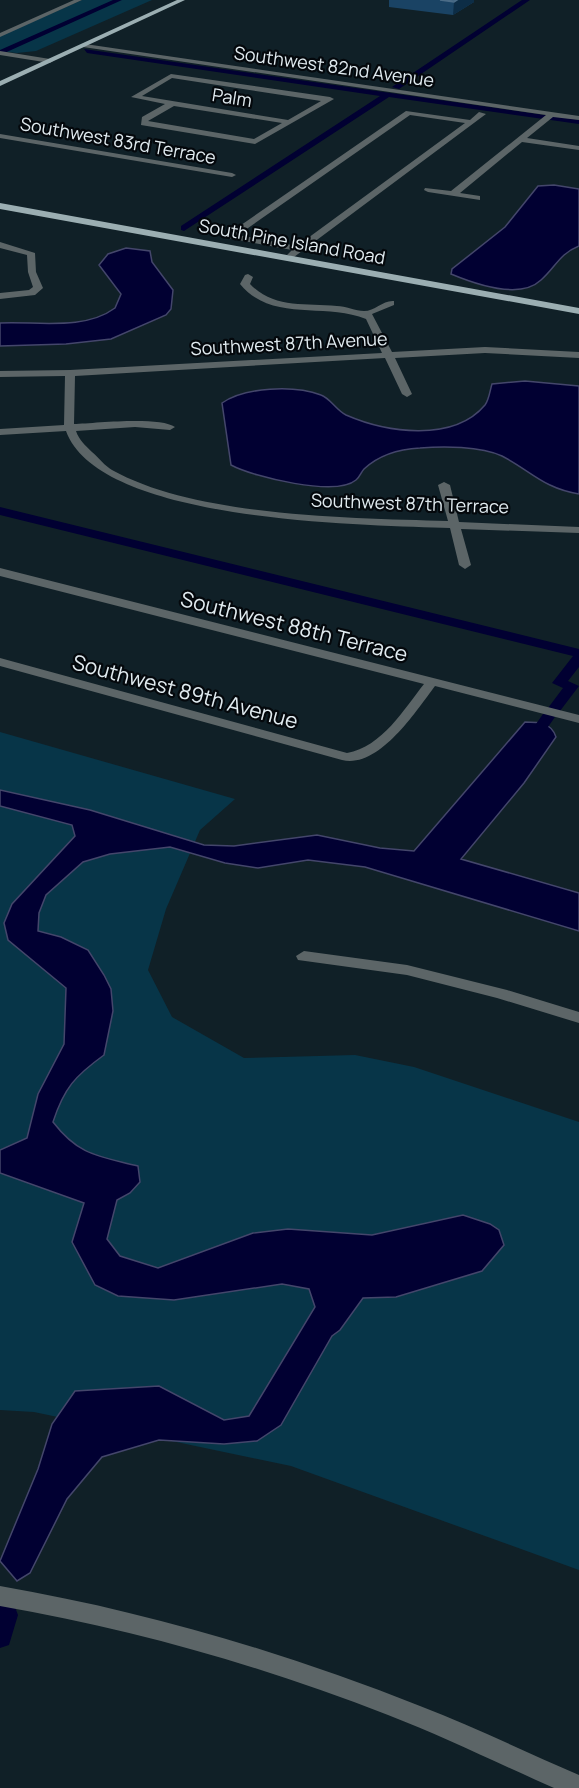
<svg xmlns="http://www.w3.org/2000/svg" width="579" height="1788" font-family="Manrope,sans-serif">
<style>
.green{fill:#073548}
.water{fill:#010032;stroke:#44466b;stroke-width:1.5}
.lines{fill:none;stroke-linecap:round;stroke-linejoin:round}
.canal{fill:#010032;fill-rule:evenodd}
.minor{fill:#5c6567;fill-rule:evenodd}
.major{fill:#9baeb2;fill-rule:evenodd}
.wall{fill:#1a4364}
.shaded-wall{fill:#0d2d46}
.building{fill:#2f5574;stroke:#4b6c87;stroke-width:1.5}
.labels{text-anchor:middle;stroke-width:4.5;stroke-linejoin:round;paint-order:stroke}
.far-street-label{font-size:18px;fill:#e1ebf0;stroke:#04080c}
.street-label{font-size:21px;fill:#e1ebf0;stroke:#04080c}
</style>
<rect width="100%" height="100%" fill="#102027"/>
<path class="green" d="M 82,0 L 152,0 L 36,51 L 17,53 L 0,51 L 0,36 Z
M 0,732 L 235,799 L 200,830 L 166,909 L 148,970 L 172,1017 L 244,1058 L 355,1055 L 414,1067 L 579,1122 L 579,1570 L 291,1466 L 34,1412 L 0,1410 Z"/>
<path class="water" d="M 554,185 L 579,189 L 579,246 C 559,254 556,267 541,280 C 520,300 475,284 451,274 L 452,269 L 505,227 L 538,186 Z
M 126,248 L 150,251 L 152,262 L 173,290 L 171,309 L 166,315 L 111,339 L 66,344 L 0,346 L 0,323 C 36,321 84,331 115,308 L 121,294 L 99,265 L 108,254 Z
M 525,381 L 579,386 L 579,494 C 543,488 531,471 502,456 C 480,446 443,446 420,448 C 400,449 379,455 364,469 C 361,472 360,477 356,480 C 336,497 253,477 231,465 L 222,403 C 245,387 294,385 321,395 C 330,398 336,410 346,415 C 385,432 453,443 485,405 C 489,400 490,390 492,384 Z
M 525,722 C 539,722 551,722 556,737 L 524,783 L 461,859 L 579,893 L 579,931 L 365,867 L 308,860 L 258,868 L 225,863 L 170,847 L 110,854 L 83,862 L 46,895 L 39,913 L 38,931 L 61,937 L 88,950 L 104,975 L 111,989 L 113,1011 L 104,1055 C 75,1076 64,1088 53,1122 C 79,1156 99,1156 138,1166 L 140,1182 L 130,1193 L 117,1200 L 107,1239 L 120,1256 L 158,1268 L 253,1233 L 288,1229 L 372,1235 L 463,1215 L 490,1224 L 499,1230 L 504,1245 L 482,1271 L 396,1297 L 363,1298 L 340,1330 L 332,1336 L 281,1425 L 257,1441 L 224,1444 L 159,1440 L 102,1457 L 67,1499 L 30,1573 L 17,1581 L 0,1561 L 38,1469 L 52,1424 L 75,1391 L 159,1386 L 224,1420 L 249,1416 L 315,1307 L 309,1289 L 282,1284 L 174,1300 L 118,1296 L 95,1285 L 72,1242 L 84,1203 L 0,1173 L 0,1150 L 27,1138 L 38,1094 L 64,1044 L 66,988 L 8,940 L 4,923 L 12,904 L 75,836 L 72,825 L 0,806 L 0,790 L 90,810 L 204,845 L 234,846 L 317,835 L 380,848 L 414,851 Z"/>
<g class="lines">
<path class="canal" d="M 113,0 L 122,0 L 0,55 L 0,50 Z
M 522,0 L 530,0 L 399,89 L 392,87 Z
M 84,49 L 579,120 L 579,124 L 389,97 L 184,231 L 181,230 L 181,226 L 380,96 L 87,53 Z
M 0,507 L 579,649 L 579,667 L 568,681 L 579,686 L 560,711 L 550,711 L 548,708 L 563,688 L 552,683 L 573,656 L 0,515 Z
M 548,713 L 555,717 L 548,727 L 538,727 L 536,724 L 543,714 Z
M 6,1604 L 15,1607 L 18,1615 L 9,1645 L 0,1648 L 0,1606 Z"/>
<path class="minor" d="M 74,0 L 82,0 L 0,37 L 0,33 Z
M 85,44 L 579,116 L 579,120 L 553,117 L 527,138 L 579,146 L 579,150 L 522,142 L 460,193 L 480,196 L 480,200 L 428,192 L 424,190 L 425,188 L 451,191 L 546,115 L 83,47 Z
M 0,51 L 50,59 L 53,61 L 50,63 L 0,55 Z
M 171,74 L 330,97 L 334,99 L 255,144 L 141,125 L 142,117 L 165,104 L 131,97 ZM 172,78 L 321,101 L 288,120 L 142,96 ZM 174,106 L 282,123 L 254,139 L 148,121 Z
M 406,111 L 470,120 L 479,112 L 486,114 L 294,257 L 287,255 L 292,250 L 228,238 L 228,234 ZM 410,115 L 465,123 L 297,246 L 238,235 Z
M 0,134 L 232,173 L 236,175 L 232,177 L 0,138 Z
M 0,242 L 35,253 L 36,272 L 43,288 L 35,295 L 0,299 L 0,293 L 29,290 L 33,287 L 28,272 L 27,255 L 0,248 Z
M 248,274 L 253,277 L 250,284 C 274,309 304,303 337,306 C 345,306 356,311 364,311 C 375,311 383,300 394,301 L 394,305 L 372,314 L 392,352 L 485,347 L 579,352 L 579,358 L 485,353 L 395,358 L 412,394 L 407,397 L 402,394 L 385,358 L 75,376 L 74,424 C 95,423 160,416 175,427 L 170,430 L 135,427 L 76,431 C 79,440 85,445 92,452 C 99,458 105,466 112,470 C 196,517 352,518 448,521 L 438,485 L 444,482 L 450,485 L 459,522 L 579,527 L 579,533 L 461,529 L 471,565 L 465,569 L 459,565 L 450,528 C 366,525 99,523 66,431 L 0,435 L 0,429 L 64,425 L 65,376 L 0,377 L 0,371 L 70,370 L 382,353 L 366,319 C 324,302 272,323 240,284 L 245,275 Z
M 0,568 L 579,715 L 579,723 L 435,686 C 416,711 379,769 342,760 L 0,666 L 0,658 L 347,753 C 382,747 404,709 424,684 L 0,576 Z
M 304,951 L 407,965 L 507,990 L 579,1012 L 579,1023 L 497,998 L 407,975 L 298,960 L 296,956 Z
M 0,1586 C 144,1611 284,1652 420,1706 C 474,1727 526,1752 579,1775 L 579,1788 L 554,1788 C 499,1764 445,1737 388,1715 C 262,1666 133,1629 0,1606 Z"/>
<path class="major" d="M 177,0 L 185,0 L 0,86 L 0,81 Z
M 0,203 L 579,308 L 579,314 L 0,209 Z"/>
</g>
<path class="wall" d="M 389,0 L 474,0 L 474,2 L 453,15 L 389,7 Z"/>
<path class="shaded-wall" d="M 457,0 L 474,0 L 474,2 L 453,15 L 454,2 Z"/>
<path class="building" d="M 440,0 L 457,0 L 454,2 Z"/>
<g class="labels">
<g class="far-street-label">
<text transform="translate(334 67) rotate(8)" y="6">Southwest 82nd Avenue</text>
<text transform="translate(232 98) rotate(9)" y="6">Palm</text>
<text transform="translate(118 141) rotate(10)" y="6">Southwest 83rd Terrace</text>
<text transform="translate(292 242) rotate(10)" y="6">South Pine Island Road</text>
<text transform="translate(289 344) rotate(-3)" y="6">Southwest 87th Avenue</text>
<text transform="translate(410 504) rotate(2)" y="6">Southwest 87th Terrace</text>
</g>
<g class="street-label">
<text transform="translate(294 627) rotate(14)" y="7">Southwest 88th Terrace</text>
<text transform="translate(185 692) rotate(15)" y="7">Southwest 89th Avenue</text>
</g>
</g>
</svg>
